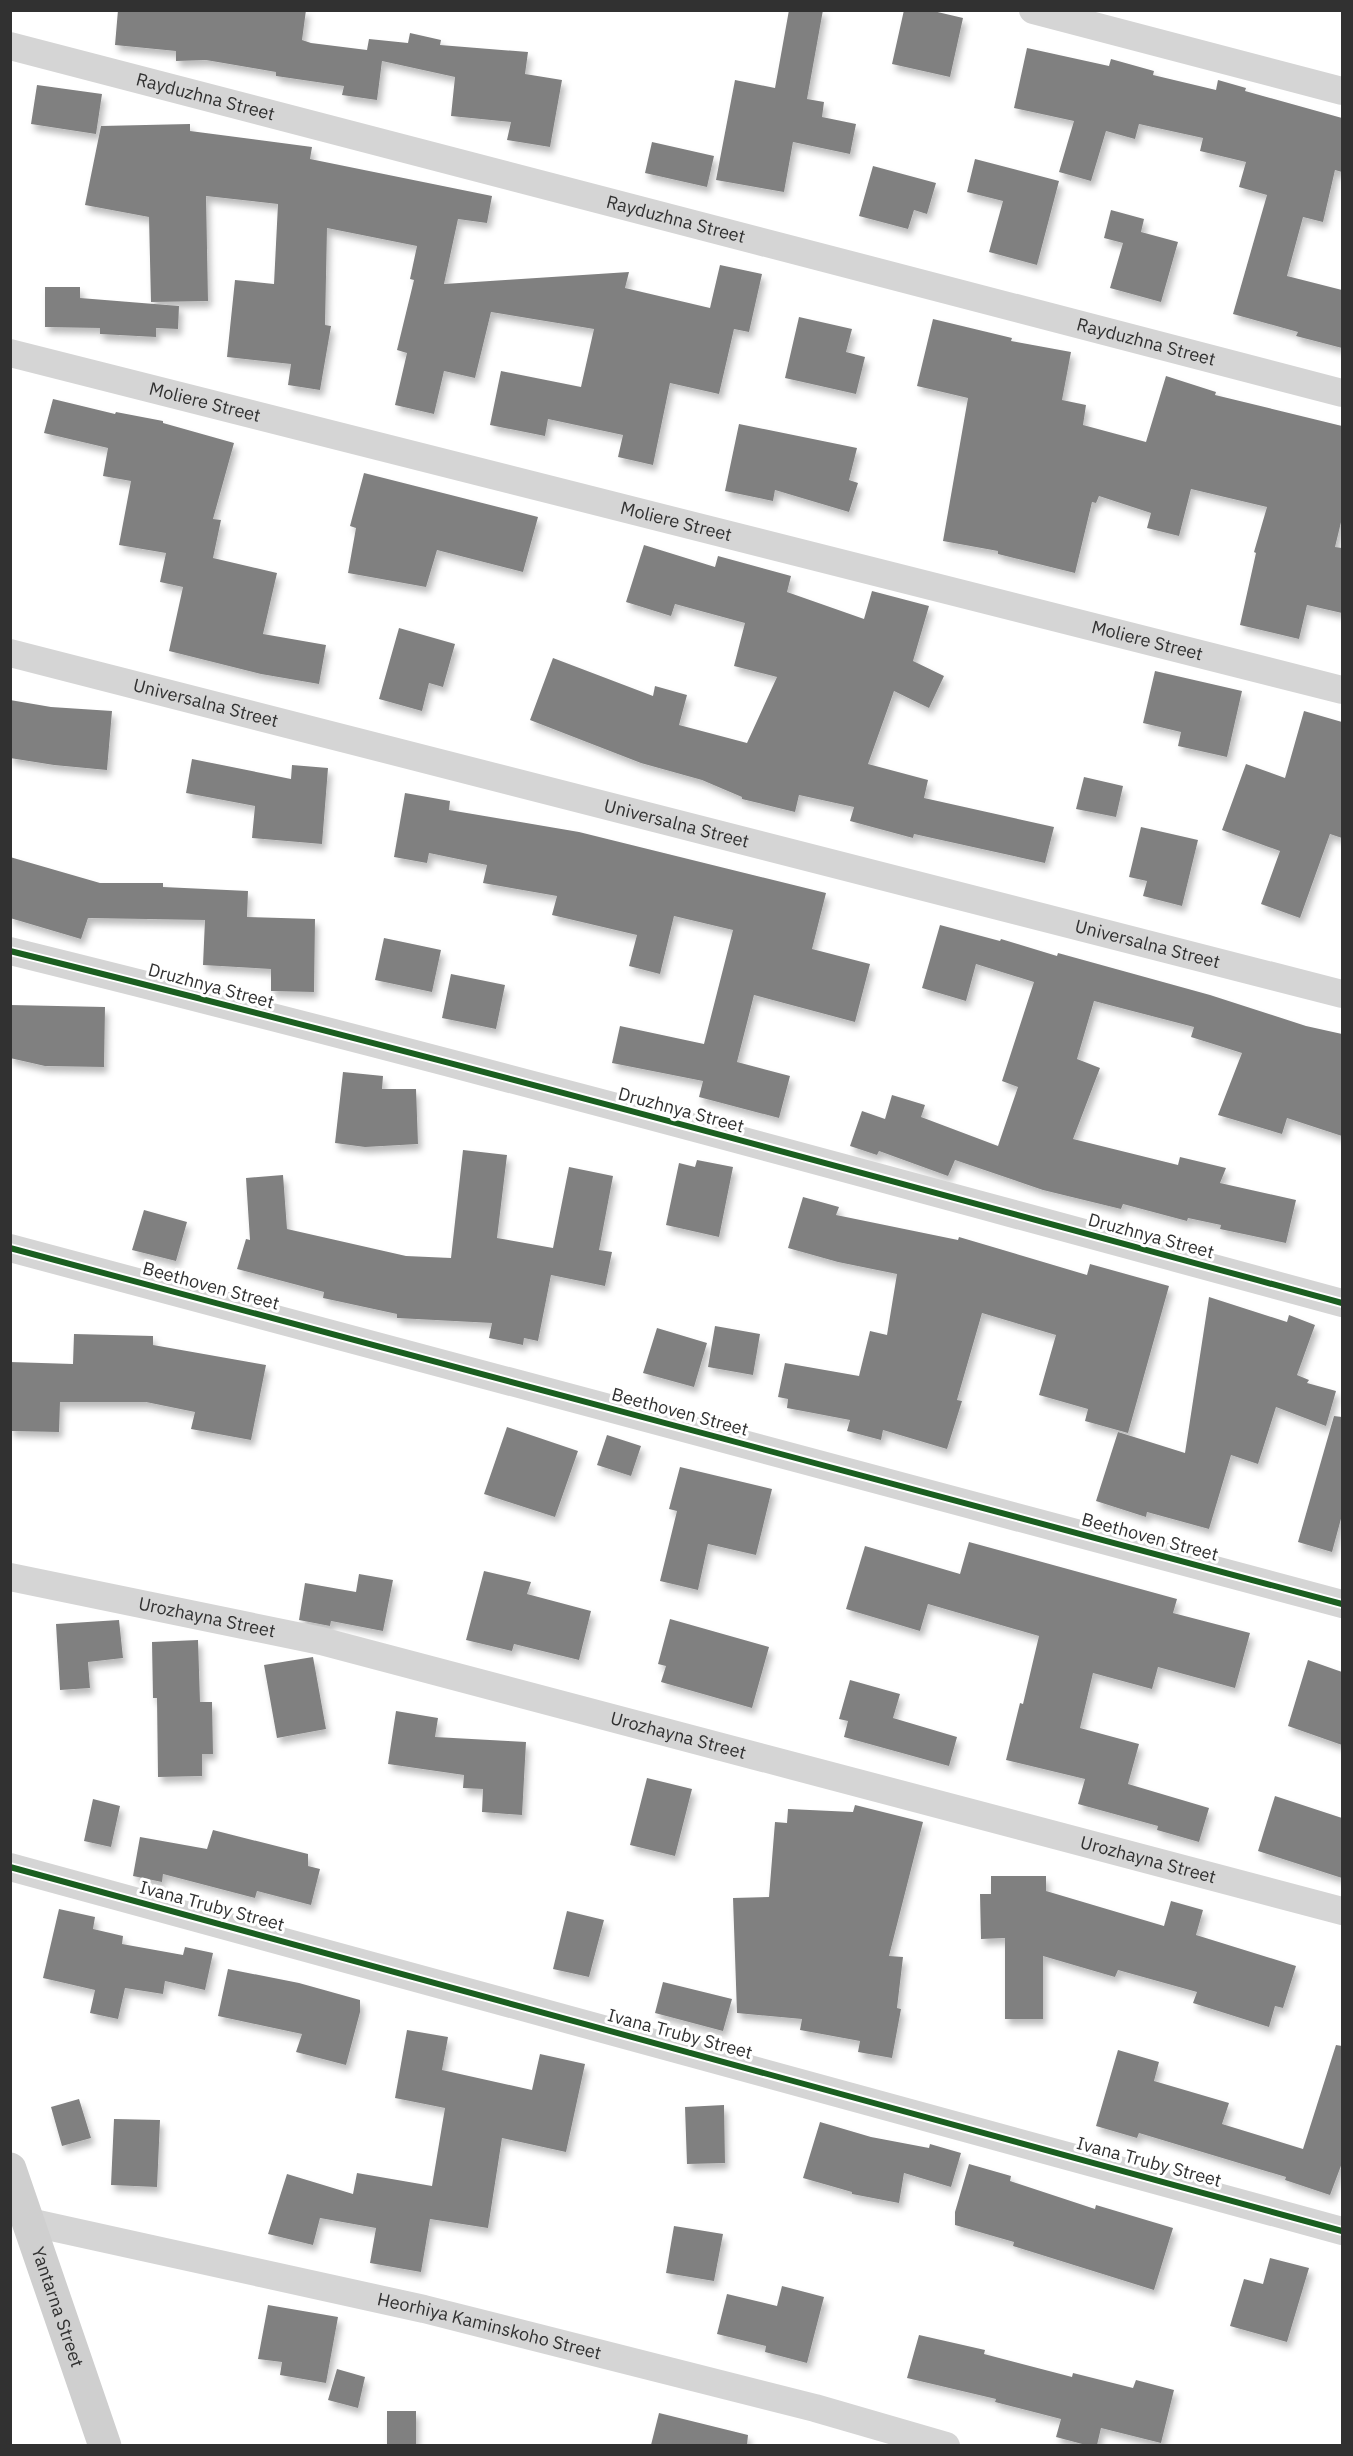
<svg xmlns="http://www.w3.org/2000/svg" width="1353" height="2456" font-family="'IBM Plex Sans',sans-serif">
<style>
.building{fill:#808080;filter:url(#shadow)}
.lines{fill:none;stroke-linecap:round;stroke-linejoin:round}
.minor{stroke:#d5d5d5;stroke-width:28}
.secondary{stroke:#cfcfcf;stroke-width:33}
.cycleway-casing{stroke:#fff;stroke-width:10}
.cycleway{stroke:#1b5e20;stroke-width:6}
.labels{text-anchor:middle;stroke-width:6;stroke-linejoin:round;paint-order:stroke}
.street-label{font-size:18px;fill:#313131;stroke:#fff}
</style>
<defs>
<filter id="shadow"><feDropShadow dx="3.5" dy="6" stdDeviation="3" flood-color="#0004"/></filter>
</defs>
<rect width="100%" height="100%" fill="#fff"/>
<path class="building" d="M 118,10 L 306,10 L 302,40 L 311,43 L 367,50 L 369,39 L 408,43 L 410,33 L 441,40 L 440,45 L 528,52 L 525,74 L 562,80 L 550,147 L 507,140 L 511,122 L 451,116 L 455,77 L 382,61 L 377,100 L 342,95 L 344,86 L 276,76 L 276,72 L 206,60 L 176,61 L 176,51 L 115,45 Z
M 789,10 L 823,10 L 807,99 L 824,102 L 822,117 L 856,124 L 850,154 L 793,142 L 784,192 L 716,180 L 735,80 L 775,88 Z
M 904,10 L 929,10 L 963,18 L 950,77 L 892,64 Z
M 1027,48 L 1109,66 L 1111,59 L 1154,71 L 1153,75 L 1216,90 L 1218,80 L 1246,88 L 1245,91 L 1342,118 L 1342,172 L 1335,170 L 1323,222 L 1303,217 L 1287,276 L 1342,290 L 1342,348 L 1296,336 L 1298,332 L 1233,314 L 1267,195 L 1239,187 L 1246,162 L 1200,151 L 1203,138 L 1139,124 L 1135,139 L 1106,131 L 1091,181 L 1059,172 L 1074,121 L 1014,108 Z
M 37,85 L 102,94 L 96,134 L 31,124 Z
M 190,124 L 190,131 L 312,147 L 310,159 L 492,196 L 487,223 L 458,219 L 444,284 L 629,272 L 625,288 L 710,308 L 720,265 L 762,274 L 749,332 L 734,329 L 719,394 L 670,383 L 653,465 L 618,457 L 623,435 L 548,419 L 545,436 L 490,425 L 501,371 L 581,387 L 594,329 L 491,312 L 475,378 L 444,371 L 434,414 L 395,405 L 407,353 L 397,350 L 414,280 L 410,279 L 417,246 L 327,228 L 325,325 L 331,326 L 320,390 L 288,385 L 291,364 L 227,357 L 235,280 L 274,284 L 278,204 L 206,196 L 208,301 L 151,302 L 149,217 L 85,205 L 101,126 Z
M 652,142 L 714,156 L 707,187 L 645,173 Z
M 975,159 L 1059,181 L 1037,265 L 989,252 L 1003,201 L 967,192 Z
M 873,166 L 936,183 L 927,214 L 914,210 L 908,229 L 859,216 Z
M 1111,210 L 1144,219 L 1141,232 L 1178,242 L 1161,302 L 1110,288 L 1123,243 L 1104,238 Z
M 45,287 L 80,287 L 80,298 L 179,306 L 178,329 L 156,328 L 156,337 L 100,334 L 100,328 L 45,327 Z
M 799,317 L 852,329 L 846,352 L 865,357 L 856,394 L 785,378 Z
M 933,319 L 1012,338 L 1011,341 L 1071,352 L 1062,400 L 1086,405 L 1083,425 L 1146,442 L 1166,376 L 1216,392 L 1215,395 L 1342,426 L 1342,518 L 1335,547 L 1342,548 L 1342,613 L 1307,605 L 1299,639 L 1240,625 L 1256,553 L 1254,552 L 1267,507 L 1191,489 L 1179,536 L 1147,528 L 1151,513 L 1099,496 L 1096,503 L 1092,502 L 1075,573 L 998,554 L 998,551 L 943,541 L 968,398 L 917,386 Z
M 53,399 L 115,414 L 116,412 L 163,421 L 163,423 L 234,443 L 213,519 L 221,520 L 213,558 L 277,573 L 263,634 L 326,645 L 319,684 L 261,674 L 169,651 L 183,587 L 160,582 L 166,553 L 119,545 L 131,481 L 103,476 L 108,448 L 44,433 Z
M 739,424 L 857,448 L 849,480 L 858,483 L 849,512 L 775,490 L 773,501 L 725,491 Z
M 364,473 L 538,517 L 523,572 L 437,550 L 426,587 L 348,573 L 356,528 L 350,526 Z
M 644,545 L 715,567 L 718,556 L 791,576 L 787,592 L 864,619 L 872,591 L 929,606 L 913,661 L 944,676 L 929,708 L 894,691 L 868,764 L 928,780 L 924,798 L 1054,827 L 1045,863 L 914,834 L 913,838 L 850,821 L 854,807 L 799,795 L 795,812 L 742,799 L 742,797 L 702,780 L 641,763 L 530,720 L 553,658 L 653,696 L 655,686 L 687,695 L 679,725 L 747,743 L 777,677 L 734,666 L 745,623 L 675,604 L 671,616 L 626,602 Z
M 399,628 L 455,644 L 443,687 L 429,683 L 422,711 L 379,699 Z
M 1155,671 L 1242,691 L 1227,757 L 1178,746 L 1181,732 L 1143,723 Z
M 10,700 L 51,707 L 112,711 L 107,770 L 54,765 L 10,758 Z
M 1304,711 L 1342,722 L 1342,838 L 1330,834 L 1300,918 L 1261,904 L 1280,851 L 1222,830 L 1246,764 L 1285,778 Z
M 192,759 L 291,779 L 292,765 L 328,768 L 322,844 L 252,838 L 255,806 L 186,793 Z
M 1084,777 L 1123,786 L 1116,817 L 1076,809 Z
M 405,793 L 450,801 L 449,810 L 579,832 L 826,893 L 812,949 L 870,964 L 855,1022 L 754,995 L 737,1062 L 790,1076 L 779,1118 L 699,1097 L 703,1081 L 612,1063 L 620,1026 L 704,1044 L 733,930 L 674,916 L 660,974 L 629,966 L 637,935 L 552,915 L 557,896 L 483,883 L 487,865 L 429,853 L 427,863 L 394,857 Z
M 1141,827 L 1198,840 L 1182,906 L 1143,896 L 1147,881 L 1129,877 Z
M 10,857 L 100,883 L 163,883 L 163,887 L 248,891 L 247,917 L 315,919 L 314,992 L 271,991 L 271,969 L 203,965 L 205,920 L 88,918 L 81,939 L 10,918 Z
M 940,925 L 1000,941 L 1001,939 L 1057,956 L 1058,953 L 1210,995 L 1306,1026 L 1342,1034 L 1342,1136 L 1287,1118 L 1282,1134 L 1218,1115 L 1242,1053 L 1191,1037 L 1194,1027 L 1094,1001 L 1077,1059 L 1100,1068 L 1073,1139 L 1178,1165 L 1180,1157 L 1226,1168 L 1220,1183 L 1296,1200 L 1286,1243 L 1220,1229 L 1221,1225 L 1188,1218 L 1187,1221 L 1123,1204 L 1121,1209 L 1043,1190 L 955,1160 L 948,1176 L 879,1151 L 877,1155 L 850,1146 L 862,1111 L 885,1119 L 892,1095 L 925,1105 L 921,1117 L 998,1146 L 1018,1087 L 1002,1081 L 1034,982 L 976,964 L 966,1001 L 922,988 Z
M 384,938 L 441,950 L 432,992 L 375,980 Z
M 451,974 L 505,985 L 496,1029 L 442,1018 Z
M 10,1005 L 105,1007 L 104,1067 L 45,1066 L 10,1058 Z
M 343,1072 L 383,1076 L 382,1089 L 416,1089 L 418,1144 L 365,1147 L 335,1143 Z
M 463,1150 L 507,1155 L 497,1238 L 553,1248 L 569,1167 L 613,1176 L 599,1250 L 612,1252 L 605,1286 L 551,1275 L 538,1341 L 524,1338 L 523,1345 L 489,1338 L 492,1323 L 397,1318 L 397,1314 L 323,1298 L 324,1292 L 237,1269 L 246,1239 L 250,1240 L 246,1178 L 283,1175 L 287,1229 L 406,1256 L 451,1258 Z
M 697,1160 L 733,1167 L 719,1237 L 666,1225 L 679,1163 L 695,1167 Z
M 803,1197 L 839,1207 L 836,1215 L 958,1240 L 959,1237 L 1087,1275 L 1090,1264 L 1169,1286 L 1128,1433 L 1085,1421 L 1088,1409 L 1039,1395 L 1056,1335 L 982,1313 L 957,1400 L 962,1401 L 947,1449 L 883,1430 L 881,1440 L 847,1431 L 850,1420 L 787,1408 L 788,1399 L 778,1397 L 785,1363 L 859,1376 L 870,1331 L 887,1335 L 897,1274 L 838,1262 L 788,1248 Z
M 144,1210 L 187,1222 L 176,1261 L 132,1250 Z
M 1209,1297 L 1287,1322 L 1289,1315 L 1315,1325 L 1297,1375 L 1309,1380 L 1307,1383 L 1336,1391 L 1326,1426 L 1276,1407 L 1258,1464 L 1231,1455 L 1209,1529 L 1147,1512 L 1146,1517 L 1096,1501 L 1118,1432 L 1185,1453 Z
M 715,1326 L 760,1334 L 753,1375 L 708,1367 Z
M 657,1328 L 707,1343 L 694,1387 L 643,1373 Z
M 74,1334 L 153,1336 L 153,1345 L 266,1365 L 251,1440 L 191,1429 L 195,1412 L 146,1402 L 60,1402 L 59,1432 L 10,1431 L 10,1362 L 73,1364 Z
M 1334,1416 L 1342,1417 L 1342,1515 L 1332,1552 L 1298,1542 Z
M 507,1427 L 578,1451 L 555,1517 L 484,1494 Z
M 607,1435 L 641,1446 L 631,1476 L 597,1465 Z
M 680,1467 L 772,1489 L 756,1555 L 708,1544 L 698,1590 L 660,1581 L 677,1511 L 669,1509 Z
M 969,1542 L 1177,1599 L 1173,1613 L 1250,1633 L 1235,1688 L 1158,1667 L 1152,1689 L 1093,1673 L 1080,1728 L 1139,1744 L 1128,1784 L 1209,1808 L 1199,1842 L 1157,1830 L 1158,1826 L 1078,1804 L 1085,1779 L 1006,1760 L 1020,1703 L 1023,1704 L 1039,1636 L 928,1604 L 920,1631 L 846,1609 L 865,1546 L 960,1574 Z
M 484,1571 L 531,1582 L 527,1594 L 591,1611 L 579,1660 L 514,1644 L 512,1651 L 466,1640 Z
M 359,1574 L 393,1580 L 383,1631 L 331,1621 L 330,1626 L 299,1620 L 305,1583 L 356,1592 Z
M 670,1619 L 769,1647 L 752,1708 L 661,1682 L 666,1666 L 658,1664 Z
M 119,1620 L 123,1658 L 88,1662 L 90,1688 L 60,1690 L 56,1624 Z
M 198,1640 L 200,1702 L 212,1702 L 213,1754 L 202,1754 L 202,1776 L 158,1777 L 157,1698 L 153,1698 L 152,1642 Z
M 313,1657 L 326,1729 L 277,1738 L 264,1665 Z
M 1308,1660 L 1342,1672 L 1342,1745 L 1288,1726 Z
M 850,1680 L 900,1694 L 893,1718 L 957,1737 L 949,1766 L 844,1737 L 848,1721 L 839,1719 Z
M 396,1711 L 438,1718 L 435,1737 L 526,1742 L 522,1815 L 482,1812 L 483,1789 L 463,1788 L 464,1775 L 388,1764 Z
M 647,1778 L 692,1789 L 675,1856 L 630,1845 Z
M 1275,1796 L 1342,1818 L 1342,1878 L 1258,1851 Z
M 93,1799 L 120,1806 L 111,1847 L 84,1841 Z
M 855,1805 L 923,1822 L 889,1956 L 903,1957 L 897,2008 L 901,2009 L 892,2058 L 858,2052 L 860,2041 L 800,2030 L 802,2019 L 737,2013 L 733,1898 L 769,1897 L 775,1822 L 787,1823 L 788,1809 L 853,1812 Z
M 213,1830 L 308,1854 L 308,1866 L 320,1869 L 311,1905 L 257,1891 L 255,1898 L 163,1874 L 162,1882 L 133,1876 L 140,1837 L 207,1849 Z
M 991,1876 L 1046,1876 L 1046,1891 L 1164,1926 L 1171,1901 L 1203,1910 L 1196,1935 L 1296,1966 L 1283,2008 L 1275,2006 L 1269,2027 L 1193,2003 L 1197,1992 L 1118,1970 L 1115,1977 L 1043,1956 L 1043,2019 L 1005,2019 L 1005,1938 L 981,1939 L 980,1894 L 991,1894 Z
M 59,1909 L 95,1917 L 93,1929 L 123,1936 L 122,1944 L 183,1955 L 185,1947 L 213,1953 L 205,1990 L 165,1981 L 163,1994 L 125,1988 L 118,2019 L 90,2013 L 95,1990 L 43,1978 Z
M 567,1911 L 604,1920 L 589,1977 L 553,1969 Z
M 228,1969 L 299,1983 L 360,2000 L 360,2012 L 346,2065 L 296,2052 L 302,2034 L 218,2016 Z
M 663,1982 L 732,1999 L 723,2031 L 655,2013 Z
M 407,2030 L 448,2037 L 442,2070 L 532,2090 L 540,2054 L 585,2064 L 566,2152 L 502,2138 L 488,2228 L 430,2219 L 421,2272 L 370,2263 L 376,2228 L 320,2218 L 313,2245 L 268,2234 L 287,2174 L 353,2194 L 357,2173 L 432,2186 L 445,2108 L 395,2098 Z
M 1336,2045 L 1342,2046 L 1342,2163 L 1330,2195 L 1285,2180 L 1286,2177 L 1139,2133 L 1137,2138 L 1096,2126 L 1118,2050 L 1159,2062 L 1154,2081 L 1229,2103 L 1222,2124 L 1303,2149 Z
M 79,2099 L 91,2138 L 62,2146 L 51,2107 Z
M 724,2105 L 725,2163 L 687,2164 L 685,2107 Z
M 114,2119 L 160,2120 L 157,2187 L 111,2185 Z
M 820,2122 L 871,2137 L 929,2148 L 930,2144 L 961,2153 L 951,2187 L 904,2173 L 899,2203 L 852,2194 L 852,2192 L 803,2178 Z
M 969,2164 L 1011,2176 L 1010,2181 L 1095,2209 L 1096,2205 L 1173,2228 L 1154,2290 L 1013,2246 L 1014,2242 L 955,2225 L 955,2212 Z
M 674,2226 L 723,2234 L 714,2281 L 666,2273 Z
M 1270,2258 L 1309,2268 L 1287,2342 L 1230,2326 L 1244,2279 L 1263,2284 Z
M 782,2286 L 824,2297 L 807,2363 L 765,2352 L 766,2346 L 717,2334 L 727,2294 L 777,2306 Z
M 268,2305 L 338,2317 L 326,2383 L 280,2375 L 282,2362 L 258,2359 Z
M 919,2335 L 985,2350 L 984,2354 L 1072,2377 L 1073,2373 L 1133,2388 L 1136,2380 L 1174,2390 L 1161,2443 L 1101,2428 L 1097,2445 L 1086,2445 L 1056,2437 L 1061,2419 L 995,2402 L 996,2399 L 907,2378 Z
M 337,2369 L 365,2377 L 358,2408 L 328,2400 Z
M 387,2411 L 416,2411 L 416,2445 L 387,2445 Z
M 659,2413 L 748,2435 L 747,2445 L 651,2445 Z"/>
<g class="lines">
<g class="minor">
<path d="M 1033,10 L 1342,91"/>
<path id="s1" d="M 10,46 L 1342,393"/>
<path id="s2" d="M 10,353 L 1342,690"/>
<path id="s3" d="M 10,653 L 1342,994"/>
<path d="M 10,951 C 456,1061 899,1183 1342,1303"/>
<path d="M 10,1248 L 1342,1604"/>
<path id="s4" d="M 10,1577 L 321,1641 L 1342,1911"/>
<path d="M 10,1867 L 1342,2231"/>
<path id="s5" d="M 29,2222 L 424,2309 L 815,2408 L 946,2446"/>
</g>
<path class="secondary" id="s6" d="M 10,2169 L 105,2446"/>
<g class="cycleway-casing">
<path id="cycleway" d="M 10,951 C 456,1061 899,1183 1342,1303
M 10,1248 L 1342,1604
M 10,1867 L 1342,2231"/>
</g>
<use href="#cycleway" class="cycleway"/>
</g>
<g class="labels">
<g class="street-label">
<text dy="6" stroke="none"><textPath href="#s1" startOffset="202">Rayduzhna Street</textPath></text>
<text dy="6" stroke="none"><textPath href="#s1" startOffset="688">Rayduzhna Street</textPath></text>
<text dy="6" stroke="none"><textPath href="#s1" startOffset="1174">Rayduzhna Street</textPath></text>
<text dy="6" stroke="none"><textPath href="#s2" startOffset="201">Moliere Street</textPath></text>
<text dy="6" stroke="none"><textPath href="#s2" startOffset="687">Moliere Street</textPath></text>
<text dy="6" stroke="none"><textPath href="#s2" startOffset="1173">Moliere Street</textPath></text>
<text dy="6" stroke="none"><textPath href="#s3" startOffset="202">Universalna Street</textPath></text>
<text dy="6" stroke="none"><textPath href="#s3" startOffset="688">Universalna Street</textPath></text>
<text dy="6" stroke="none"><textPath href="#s3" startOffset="1174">Universalna Street</textPath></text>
<text transform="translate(211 986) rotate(15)" y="6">Druzhnya Street</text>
<text transform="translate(681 1110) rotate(15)" y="6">Druzhnya Street</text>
<text transform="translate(1151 1236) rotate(15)" y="6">Druzhnya Street</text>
<text transform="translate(211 1286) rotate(15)" y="6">Beethoven Street</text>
<text transform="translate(680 1412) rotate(15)" y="6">Beethoven Street</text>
<text transform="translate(1150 1537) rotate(15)" y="6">Beethoven Street</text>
<text dy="6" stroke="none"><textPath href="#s4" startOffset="201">Urozhayna Street</textPath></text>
<text dy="6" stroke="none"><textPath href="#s4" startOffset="687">Urozhayna Street</textPath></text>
<text dy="6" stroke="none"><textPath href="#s4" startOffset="1173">Urozhayna Street</textPath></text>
<text transform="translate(212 1906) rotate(15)" y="6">Ivana Truby Street</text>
<text transform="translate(680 2034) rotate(15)" y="6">Ivana Truby Street</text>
<text transform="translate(1149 2162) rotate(15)" y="6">Ivana Truby Street</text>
<text dy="6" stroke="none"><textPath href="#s6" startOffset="146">Yantarna Street</textPath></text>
<text dy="6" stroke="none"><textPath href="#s5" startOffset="472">Heorhiya Kaminskoho Street</textPath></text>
</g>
</g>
<rect width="1353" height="2456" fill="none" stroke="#313131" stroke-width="24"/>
</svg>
